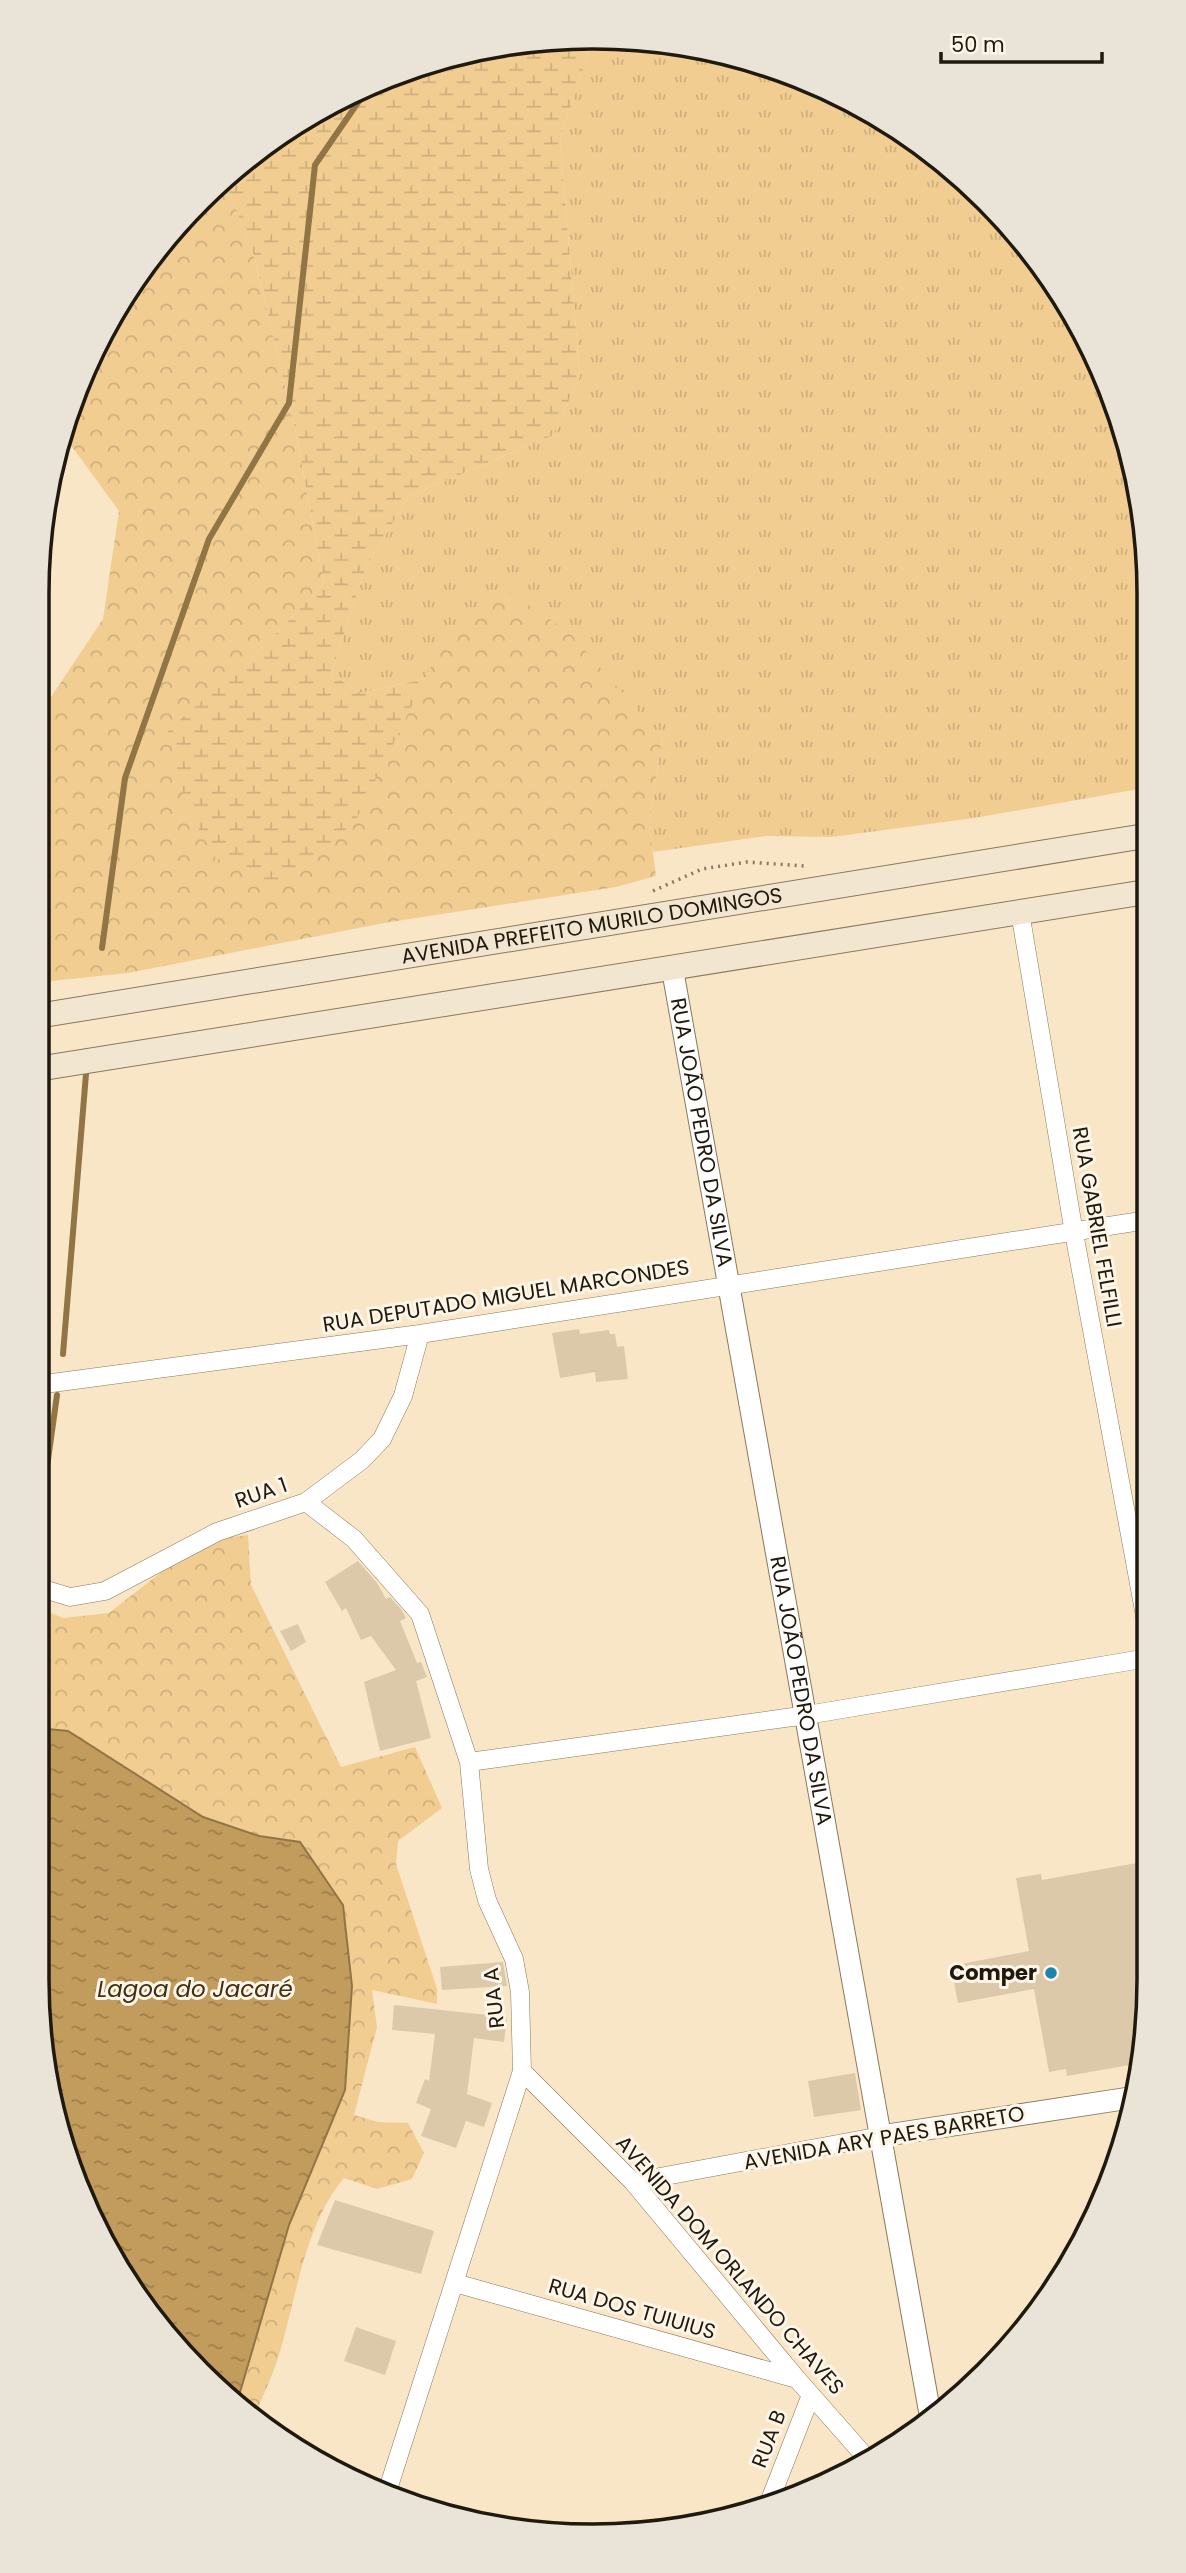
<svg xmlns="http://www.w3.org/2000/svg" width="1186" height="2573" font-family="Poppins,sans-serif">
<style>
.grass{fill:url(#grass-tufts)}
.forest{fill:url(#forest-crowns)}
.wetland{fill:url(#wetland-marsh)}
.water{fill:url(#water-ripples);stroke:#917545;stroke-width:2}
.lines{fill:none;stroke-linecap:round;stroke-linejoin:round}
.stream{stroke:#917545;stroke-width:6}
.building{fill:#dcc9aa}
.minor-casing{stroke:#8b795d;stroke-width:19}
.tertiary-casing{stroke:#8b795d;stroke-width:23}
.secondary-casing{stroke:#8b795d;stroke-width:26}
.path{stroke:#867965;stroke-width:3.5;stroke-dasharray:2 5;stroke-linecap:butt}
.minor{stroke:#fff;stroke-width:18}
.tertiary{stroke:#fff;stroke-width:21}
.secondary{stroke:#f3e6d0;stroke-width:24}
.poi-dot{fill:#1b85ae;stroke:#fcf5e8;stroke-width:2.5}
.labels{text-anchor:middle;stroke-width:6;stroke-linejoin:round;paint-order:stroke}
.street-label{font-size:21px;fill:#20190e;stroke:#fcf5e8}
.poi-label{font-size:21px;font-weight:bold;fill:#20190e;stroke:#fcf5e8;text-anchor:end}
.water-label{font-size:23px;font-style:italic;fill:#413013;stroke:#fcf5e8}
.rim{fill:none;stroke:#20190e;stroke-width:3.5}
</style>
<defs>
<pattern id="grass-tufts" width="24" height="20" patternUnits="userSpaceOnUse" patternTransform="scale(1.75)"><rect width="24" height="20" fill="#f1cd92"/><path d="M3 7l-1-3M5 7V3M7 7l1-3M15 17l-1-3M17 17v-4M19 17l1-3" fill="none" stroke="#ceaf7d"/></pattern>
<pattern id="forest-crowns" width="20" height="18" patternUnits="userSpaceOnUse" patternTransform="scale(1.75)"><rect width="20" height="18" fill="#f1cd92"/><path d="M2 6a3 3 0 1 1 6 0M12 15a3 3 0 1 1 6 0" fill="none" stroke="#ceaf7d"/></pattern>
<pattern id="wetland-marsh" width="20" height="14" patternUnits="userSpaceOnUse" patternTransform="scale(1.75)"><rect width="20" height="14" fill="#f1cd92"/><path d="M1 5h8M5 5V1M11 12h8M15 12V8" fill="none" stroke="#ceaf7d"/></pattern>
<pattern id="water-ripples" width="26" height="14" patternUnits="userSpaceOnUse" patternTransform="scale(1.75)"><rect width="26" height="14" fill="#c29c5c"/><path d="M2 4q2-2 4 0t4 0M15 11q2-2 4 0t4 0" fill="none" stroke="#9d7e4a"/></pattern>
</defs>
<rect width="100%" height="100%" fill="#f9e6c6"/>
<path class="grass" d="M 594,37 L 701,47 L 805,79 L 931,151 L 1034,254 L 1107,380 L 1144,520 L 1145,788 L 974,818 L 832,837 L 765,836 L 653,852 L 649,824 L 662,738 L 447,635 L 425,679 L 360,693 L 331,674 L 366,567 L 409,496 L 552,436 L 580,377 L 560,139 Z"/>
<path class="forest" d="M 224,179 L 255,259 L 297,438 L 324,584 L 251,659 L 404,719 L 447,635 L 508,591 L 570,633 L 662,738 L 649,824 L 656,876 L 616,887 L 384,923 L 128,973 L 42,982 L 37,980 L 37,718 L 103,619 L 119,511 L 73,448 L 61,441 C 67,421 71,398 80,379 C 113,305 161,231 224,179 Z
M 248,1535 L 251,1585 L 341,1767 L 415,1747 L 442,1808 L 398,1841 L 396,1864 L 437,1989 L 437,2004 L 372,1990 L 377,2027 L 354,2115 L 378,2122 L 408,2123 L 424,2153 L 412,2179 L 377,2189 L 344,2178 C 304,2225 296,2301 278,2358 C 272,2377 263,2395 256,2413 L 175,2346 L 111,2258 L 66,2159 L 37,1980 L 37,1607 L 63,1618 L 109,1613 L 164,1570 L 225,1538 Z"/>
<path class="wetland" d="M 594,37 L 560,139 L 580,377 L 552,436 L 409,496 L 366,567 L 331,674 L 360,693 L 425,679 L 356,820 L 281,888 L 218,862 L 187,809 L 168,730 L 251,659 L 324,584 L 297,438 L 255,259 L 224,179 L 284,131 L 380,79 L 484,48 Z"/>
<path class="water" d="M 37,1728 L 68,1731 L 203,1817 L 259,1836 L 300,1842 L 343,1905 L 352,1986 L 345,2090 L 289,2225 L 238,2399 L 175,2346 L 111,2258 L 66,2159 L 37,1980 Z"/>
<g class="lines">
<path class="stream" d="M 102,948 L 125,778 L 209,539 L 289,403 L 315,165 L 370,85
M 63,1354 L 86,1074
M 37,1539 L 57,1395"/>
</g>
<path class="building" d="M 579,1329 L 580,1334 L 609,1330 L 610,1334 L 615,1334 L 617,1347 L 624,1346 L 628,1379 L 596,1382 L 595,1372 L 560,1378 L 552,1333 Z
M 358,1561 L 377,1583 L 386,1599 L 390,1597 L 401,1609 L 406,1618 L 400,1621 L 417,1663 L 421,1662 L 427,1677 L 416,1681 L 431,1738 L 380,1751 L 364,1682 L 396,1670 L 371,1636 L 361,1640 L 346,1608 L 342,1611 L 325,1582 Z
M 298,1624 L 306,1642 L 291,1651 L 280,1631 Z
M 1142,1862 L 1149,1903 L 1149,1980 L 1141,2063 L 1067,2076 L 1066,2069 L 1049,2072 L 1034,1989 L 958,2003 L 951,1966 L 1029,1951 L 1016,1878 L 1041,1874 L 1042,1880 Z
M 503,1962 L 507,1986 L 442,1990 L 440,1967 Z
M 394,2005 L 507,2017 L 504,2042 L 474,2038 L 467,2094 L 492,2103 L 484,2127 L 466,2121 L 456,2148 L 421,2136 L 431,2109 L 416,2103 L 425,2079 L 429,2081 L 435,2034 L 392,2030 Z
M 855,2073 L 861,2110 L 814,2117 L 808,2081 Z
M 335,2200 L 434,2231 L 421,2274 L 317,2245 Z
M 356,2327 L 396,2341 L 385,2375 L 344,2361 Z"/>
<g class="lines">
<g class="minor-casing">
<path id="minor" d="M 1020,912 L 1074,1233 L 1148,1632
M 37,1385 L 420,1334 L 1147,1220
M 306,1502 L 354,1539 L 420,1614 L 469,1762 L 479,1869 L 487,1900 L 514,1959 L 520,1992 L 522,2071 L 388,2489
M 37,1587 L 70,1597 L 105,1591 L 217,1532 L 306,1502 L 362,1460 L 382,1439 L 403,1396 L 420,1334
M 469,1762 L 807,1715 L 1148,1658
M 522,2071 L 633,2182 L 797,2379 L 870,2462
M 633,2182 L 881,2136
M 455,2283 L 797,2379
M 770,2500 L 811,2395"/>
</g>
<g class="tertiary-casing">
<g id="tertiary">
<path id="s1" d="M 672,967 L 930,2414"/>
<path d="M 881,2136 L 1136,2097"/>
</g>
</g>
<g class="secondary-casing">
<g id="secondary">
<path id="s2" d="M 37,1016 L 1145,836"/>
<path d="M 37,1069 L 1146,892"/>
</g>
</g>
<path class="path" d="M 653,891 L 702,869 L 747,862 L 804,866"/>
<use href="#minor" class="minor"/>
<use href="#tertiary" class="tertiary"/>
<use href="#secondary" class="secondary"/>
</g>
<circle class="poi-dot" cx="1051" cy="1973" r="7"/>
<g class="labels">
<g class="street-label">
<text dy="7" stroke="none"><textPath href="#s2" startOffset="562">AVENIDA PREFEITO MURILO DOMINGOS</textPath></text>
<text dy="7" stroke="none"><textPath href="#s1" startOffset="168">RUA JOÃO PEDRO DA SILVA</textPath></text>
<text transform="translate(1097 1227) rotate(80)" y="7">RUA GABRIEL FELFILLI</text>
<text transform="translate(506 1296) rotate(-9)" y="7">RUA DEPUTADO MIGUEL MARCONDES</text>
<text transform="translate(261 1493) rotate(-19)" y="7">RUA 1</text>
<text dy="7" stroke="none"><textPath href="#s1" startOffset="735">RUA JOÃO PEDRO DA SILVA</textPath></text>
<text transform="translate(494 1998) rotate(-96)" y="7">RUA A</text>
<text transform="translate(884 2138) rotate(-10)" y="7">AVENIDA ARY PAES BARRETO</text>
<text transform="translate(730 2265) rotate(49)" y="7">AVENIDA DOM ORLANDO CHAVES</text>
<text transform="translate(632 2309) rotate(16)" y="7">RUA DOS TUIUIUS</text>
<text transform="translate(769 2439) rotate(-69)" y="7">RUA B</text>
</g>
<g class="poi-label">
<text x="1037" y="1980">Comper</text>
</g>
<g class="water-label">
<text x="195" y="1997">Lagoa do Jacaré</text>
</g>
</g>
<path d="M0 0H1186V2573H0ZM593 49H593A544 544 0 0 1 1137 593V1980A544 544 0 0 1 593 2524H593A544 544 0 0 1 49 1980V593A544 544 0 0 1 593 49Z" fill="#eae3d7" fill-rule="evenodd"/>
<path class="rim" d="M593 49H593A544 544 0 0 1 1137 593V1980A544 544 0 0 1 593 2524H593A544 544 0 0 1 49 1980V593A544 544 0 0 1 593 49Z"/>
<path d="M941 52v10h161v-10" fill="none" stroke="#20190e" stroke-width="3.5"/>
<text x="951" y="52" font-size="21" fill="#20190e" stroke="#fcf5e8" stroke-width="5" paint-order="stroke">50 m</text>
</svg>
